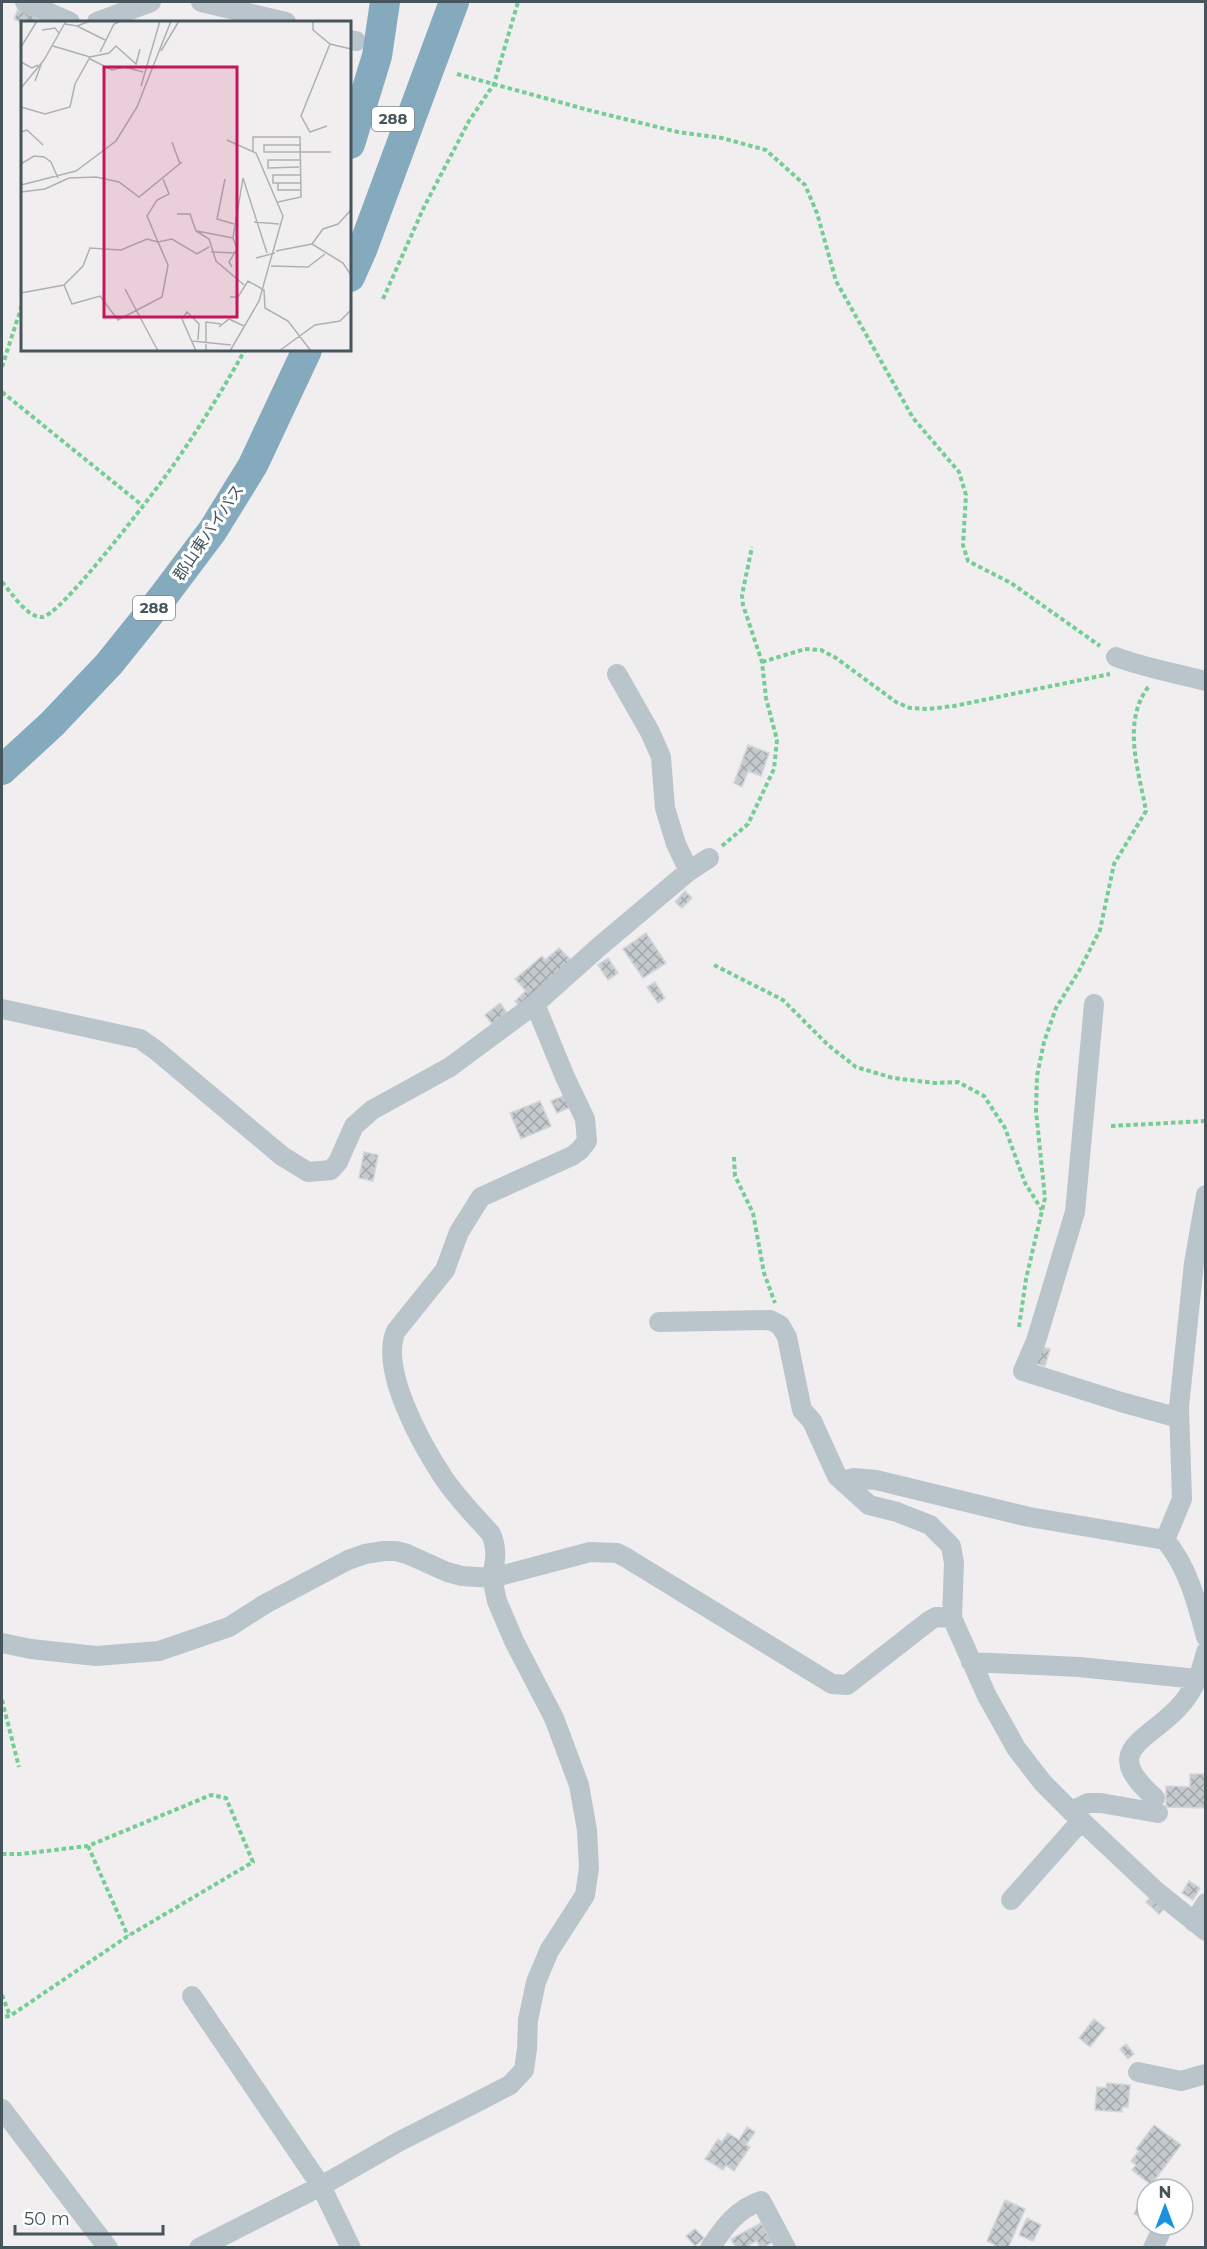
<svg xmlns="http://www.w3.org/2000/svg" width="1207" height="2249" font-family="Montserrat,'Noto Sans JP',sans-serif">
<style>
.building{fill:url(#building-cross-hatch);stroke:#d2d6da;stroke-width:1.5}
.lines{fill:none;stroke-linecap:round;stroke-linejoin:round}
.path{stroke:#74cd93;stroke-width:4;stroke-dasharray:4.5 3;stroke-linecap:butt}
.minor{stroke:#bac5cb;stroke-width:20}
.highway{stroke:#86aabd;stroke-width:30}
.labels{text-anchor:middle;stroke-width:6;stroke-linejoin:round;paint-order:stroke}
.shield{fill:#fff;stroke:#7e888d;stroke-width:1.5}
.shield-label{font-size:15px;font-weight:bold;fill:#46555c}
.street-label{font-size:16px;fill:#46555c;stroke:#fff}
.inset-road{fill:none;stroke:#adb1b4;stroke-width:1.5}
.view{fill:#c2185b;fill-opacity:0.15;stroke:#c2185b;stroke-width:3}
.inset-edge{fill:none;stroke:#46555c;stroke-width:3}
</style>
<defs>
<pattern id="building-cross-hatch" width="8" height="8" patternUnits="userSpaceOnUse" patternTransform="scale(1.5)"><rect width="8" height="8" fill="#c5cace"/><path d="M0 0l8 8M0 8l8-8" fill="none" stroke="#a2a7aa"/></pattern>
</defs>
<rect width="100%" height="100%" fill="#f1eeef"/>
<path class="building" d="M 18,9 L 37,18 L 35,22 L 22,23 L 14,19 Z
M 748,745 L 769,753 L 761,776 L 748,771 L 742,787 L 734,783 Z
M 685,891 L 692,898 L 682,908 L 675,902 Z
M 646,933 L 666,963 L 643,978 L 623,949 Z
M 559,948 L 572,961 L 520,1007 L 515,1001 L 526,991 L 515,979 L 542,956 L 545,960 Z
M 608,958 L 618,973 L 608,980 L 598,965 Z
M 655,982 L 665,998 L 658,1003 L 647,987 Z
M 500,1003 L 507,1013 L 492,1024 L 485,1015 Z
M 568,1094 L 573,1106 L 557,1113 L 551,1101 Z
M 540,1101 L 551,1126 L 521,1139 L 510,1113 Z
M 364,1152 L 378,1155 L 373,1181 L 359,1178 Z
M 1038,1346 L 1050,1349 L 1045,1366 L 1033,1363 Z
M 1190,1774 L 1206,1774 L 1206,1808 L 1166,1807 L 1166,1786 L 1190,1787 Z
M 1189,1881 L 1200,1888 L 1193,1900 L 1182,1893 Z
M 1153,1895 L 1166,1907 L 1159,1914 L 1146,1902 Z
M 1094,2019 L 1105,2028 L 1090,2047 L 1079,2038 Z
M 1126,2044 L 1134,2054 L 1128,2059 L 1120,2049 Z
M 1107,2083 L 1130,2085 L 1128,2107 L 1122,2107 L 1122,2112 L 1095,2110 L 1097,2087 L 1106,2088 Z
M 1154,2125 L 1181,2145 L 1151,2185 L 1132,2170 L 1136,2165 L 1131,2161 L 1139,2151 L 1136,2149 Z
M 747,2127 L 755,2132 L 746,2145 L 750,2147 L 734,2171 L 726,2165 L 723,2170 L 705,2159 L 718,2139 L 722,2142 L 728,2133 L 739,2140 Z
M 1143,2195 L 1147,2197 L 1146,2219 L 1134,2214 Z
M 1005,2200 L 1025,2209 L 1008,2248 L 1000,2248 L 987,2241 Z
M 1027,2218 L 1041,2225 L 1033,2241 L 1019,2235 Z
M 761,2223 L 772,2242 L 763,2248 L 760,2248 L 757,2241 L 749,2245 L 750,2248 L 736,2248 L 731,2239 Z
M 695,2229 L 704,2238 L 695,2246 L 686,2236 Z"/>
<g class="lines">
<path class="path" d="M 457,74 L 592,111 L 678,132 L 722,138 L 766,150 L 805,185 L 817,213 L 836,281 L 913,418 L 959,472 L 966,495 L 963,545 L 968,561 L 1011,583 L 1100,646
M 383,299 L 424,207 L 469,121 L 494,84 L 518,2
M 2,367 L 22,305
M 2,392 L 143,506
M 2,582 C 11,592 27,618 42,617 C 59,617 144,505 159,485 C 191,442 219,396 245,350
M 762,662 L 805,649 L 821,650 L 836,658 L 896,702 L 910,708 L 928,709 L 954,706 L 1110,674
M 722,846 L 748,824 L 774,769 L 777,740 L 766,698 L 762,662 L 743,605 L 742,595 L 752,547
M 714,965 L 783,1000 L 828,1045 L 856,1067 L 893,1078 L 935,1083 L 958,1082 L 984,1096 L 1005,1128 L 1025,1183 L 1042,1210
M 1111,1126 L 1206,1121
M 734,1157 L 735,1176 L 753,1213 L 764,1273 L 775,1303
M 1019,1327 L 1026,1279 L 1045,1198 L 1036,1111 L 1037,1076 L 1044,1042 L 1056,1008 L 1079,971 L 1100,930 L 1114,864 L 1146,811 C 1139,771 1121,722 1149,686
M 2,1700 L 19,1767
M 88,1846 L 128,1936
M 2,1854 L 21,1854 L 88,1846 L 211,1795 L 226,1798 L 253,1862 L 128,1936 L 10,2016 L 2,2017
M 2,1995 L 10,2016"/>
<path class="minor" d="M 25,2 L 70,22
M 201,2 L 286,22
M 97,22 L 151,2
M 350,40 L 356,41
M 1116,657 C 1145,668 1175,673 1206,681
M 617,674 L 650,732 L 661,757 L 665,808 L 676,844 L 689,871
M 535,1004 L 565,1077 L 585,1119 L 587,1141 L 580,1150 L 572,1156 L 481,1197 L 459,1232 L 445,1270 L 396,1331 C 379,1369 422,1445 443,1477 C 457,1498 475,1516 491,1534 C 498,1549 495,1562 492,1578 L 590,1552 L 617,1553 L 625,1557 L 832,1684 L 847,1685 L 929,1621 L 936,1617 L 952,1618
M 1094,1004 L 1075,1212 L 1036,1341 L 1023,1371 L 1121,1402 L 1179,1418
M 2,1009 L 140,1039 L 157,1051 L 282,1156 L 308,1172 L 331,1170 L 338,1162 L 354,1126 L 372,1110 L 450,1067 L 535,1004 L 600,946 L 689,871 L 709,858
M 1206,1195 L 1194,1263 L 1179,1407 L 1182,1499 L 1165,1540 C 1188,1567 1197,1603 1206,1637
M 659,1322 L 770,1320 L 780,1325 L 787,1337 L 802,1410 L 812,1421 L 837,1476 L 869,1505 L 897,1512 L 930,1525 L 951,1546 L 954,1563 L 952,1618 L 987,1696 L 1016,1748 L 1043,1783 L 1071,1811 L 1156,1891 L 1206,1931
M 842,1481 L 854,1478 L 876,1480 L 1029,1517 L 1165,1540
M 2,1643 L 31,1649 L 96,1656 L 159,1651 L 229,1627 L 265,1604 L 348,1560 L 365,1554 L 384,1551 L 396,1551 L 407,1554 L 447,1572 L 462,1576 L 492,1578 L 497,1601 L 514,1641 L 554,1718 L 579,1785 L 587,1830 L 589,1868 L 585,1895 L 549,1951 L 536,1982 L 528,2020 L 527,2049 L 524,2070 L 510,2085 L 481,2100 L 400,2141 L 321,2186 L 199,2248
M 971,1662 L 1079,1667 L 1197,1679
M 1155,1798 C 1101,1750 1143,1744 1177,1709 C 1193,1693 1201,1674 1206,1652
M 1071,1811 L 1088,1803 L 1101,1803 L 1158,1813
M 1011,1900 L 1081,1821
M 1194,1922 L 1206,1903
M 192,1996 L 321,2186 L 351,2248
M 1138,2072 L 1181,2081 L 1206,2074
M 2,2109 L 108,2248
M 710,2248 C 724,2227 737,2209 761,2201 L 786,2248
M 1153,2248 L 1164,2225"/>
<path class="highway" d="M 350,144 L 377,56 L 385,2
M 350,277 L 362,250 L 454,2
M 2,770 L 52,724 L 109,664 L 162,598 L 213,530 L 253,465 L 307,350"/>
</g>
<g class="labels">
<g class="shield">
<rect x="372" y="107" width="42" height="24" rx="4.5"/>
<rect x="133" y="596" width="42" height="24" rx="4.5"/>
</g>
<g class="shield-label">
<text x="393" y="124">288</text>
<text x="154" y="613">288</text>
</g>
<g class="street-label">
<text transform="translate(208 532) rotate(-56)" y="6">郡山東バイパス</text>
</g>
</g>
<g transform="translate(21 21)">
<rect width="330" height="330" fill="#f1eeef"/>
<path class="inset-road" d="M 292,0 L 292,9 L 309,23 L 330,28M 44,3 L 56,5 L 69,0M 56,5 L 84,19M 21,9 L 34,7 L 38,12M 0,26 L 16,0M 140,30 L 158,0M 79,31 L 93,3 L 100,0M 69,36 L 88,32 L 95,25 L 115,43 L 119,28M 69,38 L 91,49 L 103,46 L 122,51M 0,41 L 11,47 L 17,44M 14,60 L 21,41M 120,65 L 139,0M 0,67 L 23,39 L 45,0M 0,86 L 24,93 L 49,86 L 54,63 L 69,36 L 32,25M 306,105 L 289,111 L 280,95 L 309,23M 0,111 L 6,109 L 22,124M 206,119 L 235,132 L 262,195 L 238,280 L 209,330M 151,121 L 159,143M 279,124 L 243,124 L 243,131 L 310,131M 232,130 L 232,116 L 279,116 L 280,176 L 257,181M 0,143 L 13,135 L 23,136 L 30,141 L 37,157M 278,146 L 247,147 L 247,139 L 279,139M 279,154 L 252,154 L 252,162 L 279,162M 142,158 L 148,173 L 136,179 L 126,195 L 137,221 L 151,218 L 176,233 L 188,226M 204,158 L 196,198 L 213,203M 257,162 L 257,169 L 279,169M 0,164 L 55,150 L 95,120 L 116,86 L 150,0M 0,171 L 24,168 L 48,157 L 75,156 L 98,161 L 118,176 L 161,141M 156,193 L 169,193 L 175,210 L 188,218 L 195,240 L 223,264M 233,201 L 258,203M 176,210 L 212,217M 291,223 L 322,242 L 330,254M 255,230 L 291,223 L 302,208 L 317,203 L 330,189M 190,231 L 215,232M 235,237 L 254,232M 250,245 L 287,246 L 304,233M 211,246 L 208,241 L 216,228 L 212,217 L 222,157 L 246,232M 104,268 L 137,330M 0,272 L 43,264 L 62,245 L 69,227 L 100,229 L 126,218 L 137,221 L 147,244 L 141,276 L 97,299 L 79,275 L 51,283 L 43,264M 209,276 L 217,276 L 227,260 L 243,269 L 244,287 L 267,300 L 290,330M 198,306 L 208,298 L 223,305M 171,320 L 210,324M 175,330 L 161,298 L 166,291 L 178,303 L 177,319M 185,330 L 185,301 L 200,303M 258,330 L 294,304 L 319,300 L 330,289"/>
<path class="view" d="M 83,46 L 216,46 L 216,296 L 83,296 Z"/>
<rect width="330" height="330" class="inset-edge"/>
</g>
<rect width="1207" height="2249" fill="none" stroke="#46555c" stroke-width="6"/>
<g transform="translate(1165 2207)"><circle r="28" fill="#ffffff" stroke="#b5bbbe" stroke-width="1.5"/>
<path d="M0-4.5L10 22L0 15L-10 22Z" fill="#1990e0"/>
<text y="-9" font-size="16" font-weight="bold" text-anchor="middle" fill="#46555c">N</text>
</g>
<path d="M15 2225v9h148v-9" fill="none" stroke="#46555c" stroke-width="3"/>
<text x="24" y="2225" font-size="18" fill="#46555c" stroke="#ffffff" stroke-width="4.5" paint-order="stroke">50 m</text>
</svg>
